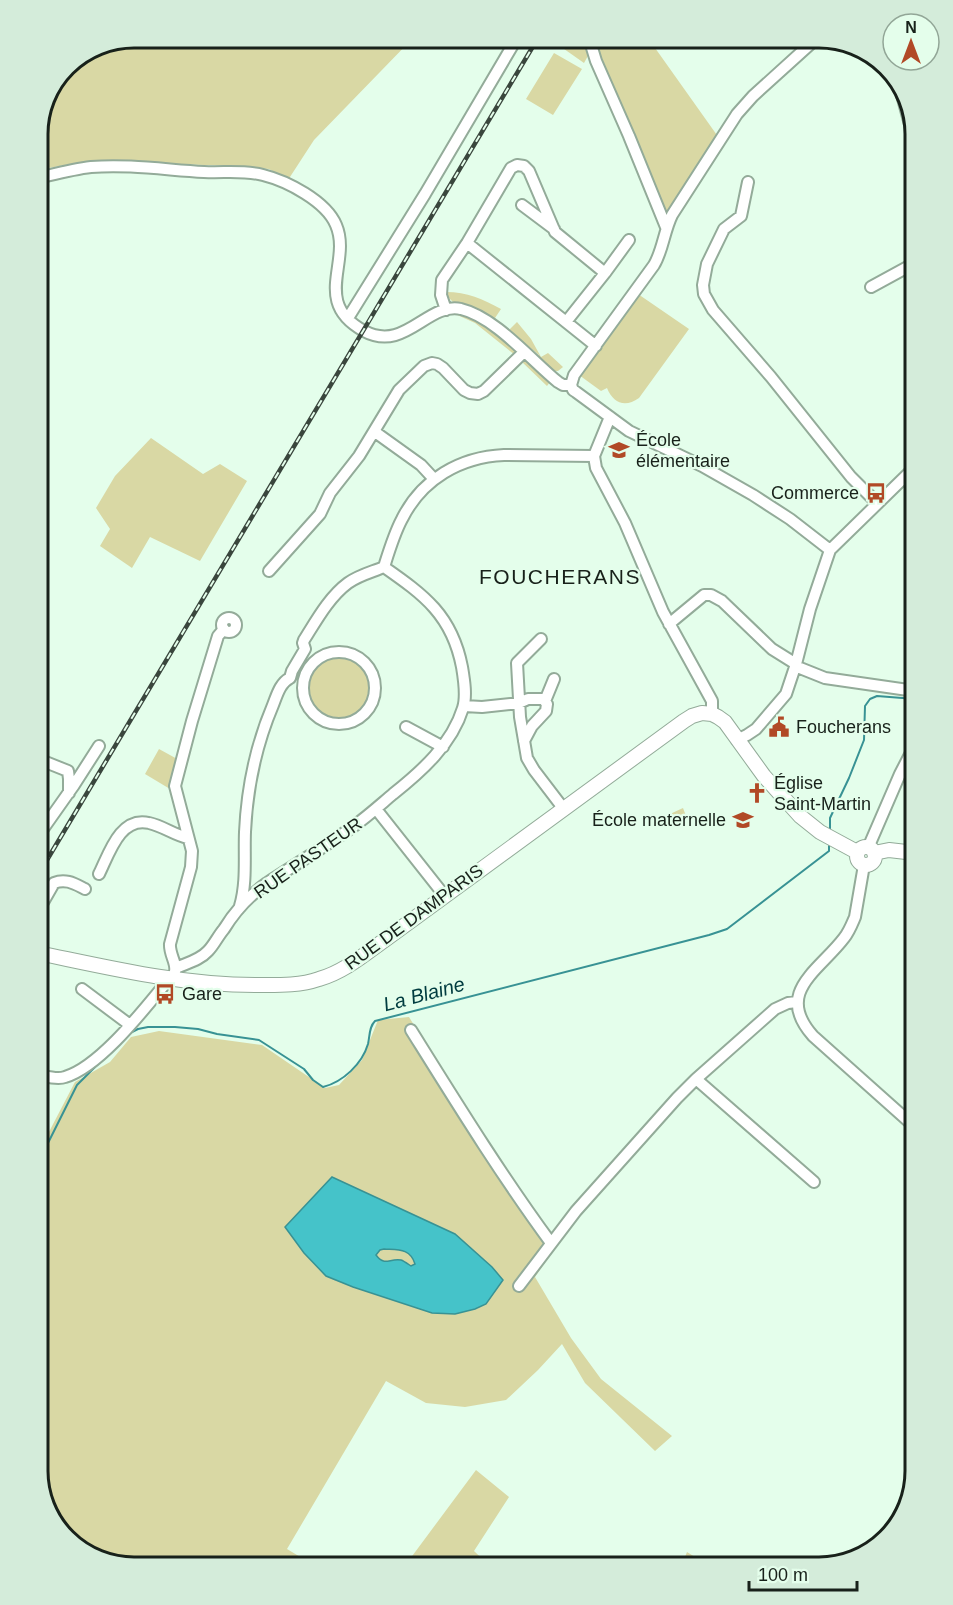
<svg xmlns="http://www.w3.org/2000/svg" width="953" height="1605" font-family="Helvetica,sans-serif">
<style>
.green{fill:#d9d8a4}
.water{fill:#45c3c9;stroke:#389294;stroke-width:1.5;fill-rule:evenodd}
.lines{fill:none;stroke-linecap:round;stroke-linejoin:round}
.stream{stroke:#389294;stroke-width:2}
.minor-casing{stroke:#93ab99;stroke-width:14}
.major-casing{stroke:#93ab99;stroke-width:16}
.minor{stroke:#fff;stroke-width:10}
.major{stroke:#fff;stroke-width:14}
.rail-casing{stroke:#3a463d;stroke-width:4.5}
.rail{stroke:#e4feeb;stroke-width:2;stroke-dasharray:7;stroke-linecap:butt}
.labels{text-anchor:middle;stroke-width:4.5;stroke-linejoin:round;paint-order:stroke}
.poi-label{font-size:18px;fill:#18211a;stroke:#e4feeb;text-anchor:start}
.street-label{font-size:18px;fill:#18211a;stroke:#e4feeb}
.water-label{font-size:20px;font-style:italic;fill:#003c3f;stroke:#e4feeb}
.quarter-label{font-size:21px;letter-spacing:1.5px;fill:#18211a;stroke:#e4feeb}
.rim{fill:none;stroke:#18211a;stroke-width:3}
</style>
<rect width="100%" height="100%" fill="#e4feeb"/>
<path class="green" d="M 134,38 L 413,38 L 314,140 L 288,180 L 269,169 L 236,166 L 112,162 L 65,165 L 38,170 L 38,128 L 66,65 Z
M 561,38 L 585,38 L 589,54 L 584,63 L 557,44 Z
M 592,38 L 648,38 L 719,138 L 666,218 Z
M 554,53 L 582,69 L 553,115 L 526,99 Z
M 446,292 C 467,292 483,299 501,309 L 495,318 L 509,330 L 517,322 L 531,339 L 541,357 L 548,353 L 563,367 L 558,371 L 552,371 L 539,359 L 539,355 L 511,332 L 507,332 L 470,308 L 454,303 L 449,298 Z
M 638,294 L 689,329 L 639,398 C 625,408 613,403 607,388 L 601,391 L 579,375 Z
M 456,312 L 485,324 L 517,351 L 515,355 L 475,323 L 455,314 Z
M 524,359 L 550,382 L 547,386 L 521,361 Z
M 151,438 L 203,474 L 220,464 L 247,481 L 200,561 L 150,537 L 132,568 L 100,546 L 110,529 L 96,508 L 115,476 Z
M306 688a33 33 0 1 1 66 0a33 33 0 1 1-66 0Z
M 159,749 L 179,760 L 170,789 L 145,774 Z
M 683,808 L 688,821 L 676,826 L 670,814 Z
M 409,1017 L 553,1251 L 535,1277 L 571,1338 L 601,1379 L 672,1436 L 655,1451 L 585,1383 L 562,1344 L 538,1370 L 506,1400 L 465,1407 L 426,1403 L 386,1381 L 287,1549 L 317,1567 L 128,1567 L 81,1551 L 47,1514 L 38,1471 L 38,1153 L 75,1082 L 110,1062 L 131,1037 L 159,1031 L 262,1045 L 325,1088 L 339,1085 L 362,1060 L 378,1020 Z
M 476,1470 L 509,1497 L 474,1551 L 491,1567 L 404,1567 Z
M 687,1552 L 711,1567 L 684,1567 L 683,1562 Z"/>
<path class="water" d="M 332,1177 L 455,1234 L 492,1267 L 503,1280 L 486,1304 L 475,1309 L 455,1314 L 432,1313 L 353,1287 L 326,1276 L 304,1253 L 285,1227 ZM 384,1249 C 398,1250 410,1248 415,1264 L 411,1266 C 408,1264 404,1261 401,1260 C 389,1258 385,1267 376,1255 L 380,1250 Z"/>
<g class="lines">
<path class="stream" d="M 830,830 L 830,818 L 849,778 L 864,740 L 865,706 L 870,699 L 877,696 L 915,699
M 130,1033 L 138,1029 L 148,1027 L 175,1027 L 198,1029 L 217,1034 L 259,1040 L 304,1069 L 313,1080 L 323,1087 C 343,1082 362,1064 368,1044 C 370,1035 369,1027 375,1021 L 709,935 L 727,929 L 829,851 L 829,846
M 38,1163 L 77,1085 L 98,1064"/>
<g class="minor-casing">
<path id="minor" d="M 589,38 L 596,61 L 629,136 L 666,227
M 899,84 L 915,143
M 38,178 C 55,174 73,169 91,167 C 129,164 167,170 204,172 C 224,173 244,170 263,175 C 287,181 326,201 336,225 C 352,262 311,302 364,331 C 405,353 427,302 461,309 C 495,317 531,360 558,382 L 563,385 L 571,385
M 748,182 L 741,216 L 724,229 L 707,264 L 703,285 L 704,294 L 713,310 L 771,377 L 851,477 L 877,503
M 522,205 L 554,229
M 605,273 L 629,240
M 871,287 L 915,263
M 446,310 L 441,295 L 442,280 L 467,243 L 511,168 L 517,165 L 524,166 L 529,171 L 555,232 L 605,273 L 566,322 L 467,243
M 348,318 L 425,194 L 517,38
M 566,322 L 596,346
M 571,385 L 574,375 L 654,265 C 663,250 664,231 672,215 L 737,114 L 753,96 L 817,38
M 571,385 L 573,390 L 576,392 L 629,431 L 702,466 L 753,495 L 790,519 L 830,550
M 375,432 L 421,465 L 434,479
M 594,456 L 610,417
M 269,571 L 320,514 L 330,493 L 359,456 L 399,390 L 424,366 L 432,363 L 437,364 L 443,368 L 464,390 L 470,393 L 478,394 L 484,391 L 524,352
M222 625a7 7 0 1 1 14 0a7 7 0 1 1-14 0Z
M 669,624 L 704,595 L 711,595 L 722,601 L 772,649 L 796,664
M 541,639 L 517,663 L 520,717 L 527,758 L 534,770 L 563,808
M303 688a36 36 0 1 1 72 0a36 36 0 1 1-72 0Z
M 795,666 L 825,678 L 915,691
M 545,701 L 554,679
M 464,706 L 482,707 L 519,703 L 528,699 L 543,699 L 547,704 L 546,711 L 532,726 L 524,741
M 406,727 L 443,747
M 737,740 L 747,735 L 756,729 L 786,694 L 796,664 L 810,609 L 830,550 L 915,467
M 38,759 L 68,771 L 69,779 L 69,793
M 376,809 L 444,895
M 38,836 L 74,785 L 99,746
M 868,848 L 900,774 L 915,745
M 864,865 L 855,917 C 852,924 849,932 844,938 C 819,971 774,992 813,1036 L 915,1127
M 99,874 C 109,854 120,816 149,823 C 163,826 174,835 188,838
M 240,906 C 247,882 244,857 245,832 C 247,789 256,745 273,705 C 277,695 280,683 290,678 L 292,671 L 305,649 L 303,643 L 304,640 C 316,621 329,597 348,583 C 359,575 372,572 384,567 C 389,551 394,534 402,519 C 422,479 460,457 504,455 L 594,456 L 596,468 L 625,523 L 663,612 L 712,701 L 712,714
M 38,911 L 54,883 C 66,878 75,884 85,889
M 176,968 C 187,963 200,960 208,951 C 214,945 218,936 224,929 C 235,911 250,895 267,883 C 296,864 326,846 354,826 C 368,816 380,805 393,794 C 422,771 452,744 463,708 C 467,696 464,679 462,667 C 452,615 424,595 384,567
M 82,989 L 130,1025
M 411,1030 C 456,1102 501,1175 551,1243
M 38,1075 C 45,1076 57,1080 65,1077 C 99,1067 142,1012 165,984 C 167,981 172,978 174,974 C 179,966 169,955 170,944 L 191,867 L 192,851 L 175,786 L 192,721 L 218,636 L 224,629
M 696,1079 L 814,1182
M 519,1286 L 576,1211 L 677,1098 L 696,1079 L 775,1009 L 788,1003 L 797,1002"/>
</g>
<g class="major-casing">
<path id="major" d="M857 856a9 9 0 1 1 18 0a9 9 0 1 1-18 0Z
M 874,853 L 889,850 L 915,853
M 38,953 C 111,968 180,985 255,985 C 277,985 299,986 319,979 C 344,972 365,954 386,939 L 684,721 L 692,716 L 702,713 L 712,714 L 718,717 L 725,722 L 764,776 L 800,816 L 820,832 L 857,852"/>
</g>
<use href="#minor" class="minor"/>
<use href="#major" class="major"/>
<g class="rail-casing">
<path id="rail" d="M 38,875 L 538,38"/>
</g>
<use href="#rail" class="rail"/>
</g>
<defs>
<g id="school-bare" transform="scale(1.62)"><path d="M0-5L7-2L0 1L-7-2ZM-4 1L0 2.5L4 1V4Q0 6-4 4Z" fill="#b14926" stroke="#e4feeb" stroke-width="2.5" paint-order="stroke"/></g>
<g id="bus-bare" transform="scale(1.62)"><path d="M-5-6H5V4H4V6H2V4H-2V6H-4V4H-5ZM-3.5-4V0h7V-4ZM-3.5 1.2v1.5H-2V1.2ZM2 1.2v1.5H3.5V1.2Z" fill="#b14926" stroke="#e4feeb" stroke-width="2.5" paint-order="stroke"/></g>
<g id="civic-bare" transform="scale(1.62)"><path d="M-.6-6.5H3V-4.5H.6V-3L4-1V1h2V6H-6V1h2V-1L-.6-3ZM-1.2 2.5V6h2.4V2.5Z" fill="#b14926" stroke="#e4feeb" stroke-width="2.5" paint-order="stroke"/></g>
<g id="church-bare" transform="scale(1.62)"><path d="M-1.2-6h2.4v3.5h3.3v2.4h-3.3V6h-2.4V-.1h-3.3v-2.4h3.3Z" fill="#b14926" stroke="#e4feeb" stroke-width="2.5" paint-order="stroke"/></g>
</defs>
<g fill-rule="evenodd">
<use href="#school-bare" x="619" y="450"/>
<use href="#bus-bare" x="876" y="493"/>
<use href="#civic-bare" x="779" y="727"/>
<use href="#church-bare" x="757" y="793"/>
<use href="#school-bare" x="743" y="820"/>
<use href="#bus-bare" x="165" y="994"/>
</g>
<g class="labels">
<g class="poi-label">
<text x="636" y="446">École<tspan x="636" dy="21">élémentaire</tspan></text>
<text x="859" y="499" text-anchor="end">Commerce</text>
<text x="796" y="733">Foucherans</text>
<text x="774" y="789">Église<tspan x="774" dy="21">Saint-Martin</tspan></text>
<text x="726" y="826" text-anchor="end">École maternelle</text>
<text x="182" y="1000">Gare</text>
</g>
<g class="street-label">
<text transform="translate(308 858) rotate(-35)" y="6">RUE PASTEUR</text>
<text transform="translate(414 917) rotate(-36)" y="6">RUE DE DAMPARIS</text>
</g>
<g class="water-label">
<text transform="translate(424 994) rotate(-15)" y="7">La Blaine</text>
</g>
<g class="quarter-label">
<text x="560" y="584">FOUCHERANS</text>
</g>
</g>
<path d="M0 0H953V1605H0ZM134 48H819A86 86 0 0 1 905 134V1471A86 86 0 0 1 819 1557H134A86 86 0 0 1 48 1471V134A86 86 0 0 1 134 48Z" fill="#d4ecda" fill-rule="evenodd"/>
<path class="rim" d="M134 48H819A86 86 0 0 1 905 134V1471A86 86 0 0 1 819 1557H134A86 86 0 0 1 48 1471V134A86 86 0 0 1 134 48Z"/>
<g transform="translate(911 42)"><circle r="28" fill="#e4feeb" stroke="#92a697" stroke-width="1.5"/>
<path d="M0-4.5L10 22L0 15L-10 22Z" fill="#b14926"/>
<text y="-9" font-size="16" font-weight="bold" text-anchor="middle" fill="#18211a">N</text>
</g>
<path d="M749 1581v9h108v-9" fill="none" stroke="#18211a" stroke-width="3"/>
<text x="758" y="1581" font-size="18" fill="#18211a" stroke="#e4feeb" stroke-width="4.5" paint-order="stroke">100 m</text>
</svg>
